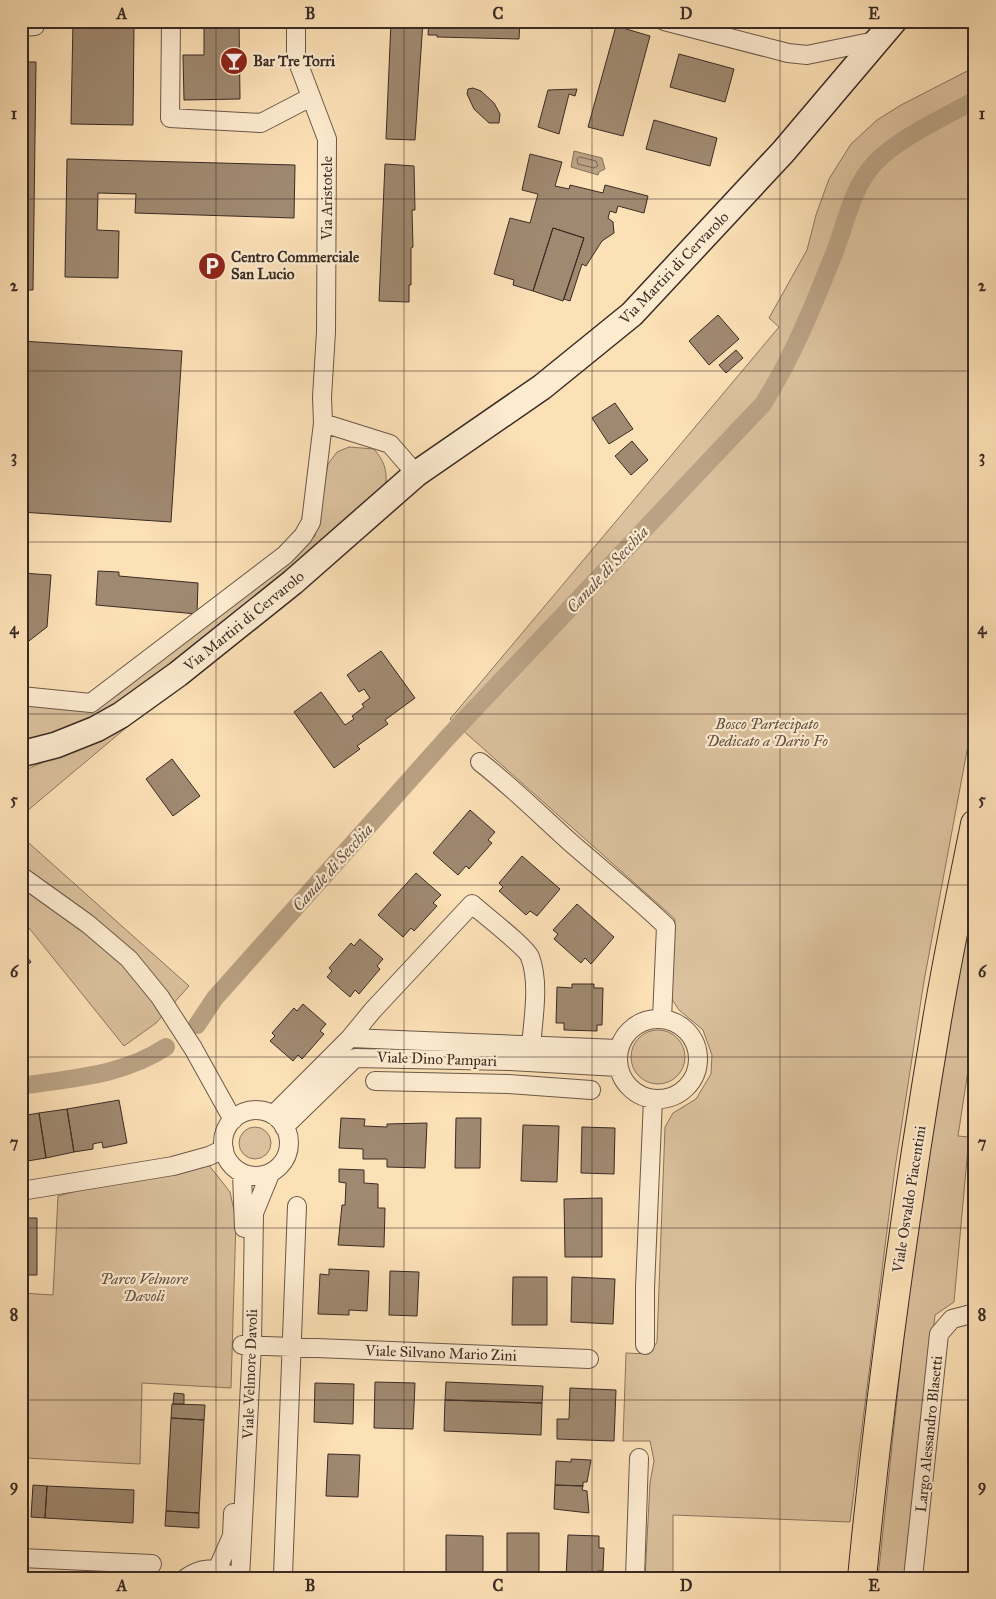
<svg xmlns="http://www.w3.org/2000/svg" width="996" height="1599" font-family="'IM FELL Great Primer',serif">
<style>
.green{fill:#dbc19d;stroke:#8a7660}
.water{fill:#baa284;stroke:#87725e}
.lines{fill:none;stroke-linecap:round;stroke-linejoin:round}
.shore{stroke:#7a6654;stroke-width:1}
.canal{stroke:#baa284;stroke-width:18}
.building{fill:#9f8970;stroke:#3a2b24}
.street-casing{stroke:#6a5848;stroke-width:20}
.secondary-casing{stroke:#3a2b24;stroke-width:28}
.primary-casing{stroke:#3a2b24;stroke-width:30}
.street{stroke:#fdebd0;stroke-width:18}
.secondary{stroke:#fdebd0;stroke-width:25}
.primary{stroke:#fce0b6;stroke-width:28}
.grid{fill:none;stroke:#3a2b24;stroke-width:1;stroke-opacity:0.55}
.labels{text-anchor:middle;stroke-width:4.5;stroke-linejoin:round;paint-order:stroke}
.poi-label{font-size:15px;font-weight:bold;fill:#3a2b24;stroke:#fdebd0;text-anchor:start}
.street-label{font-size:15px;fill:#3a2b24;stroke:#fdebd0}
.park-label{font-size:15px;font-style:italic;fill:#625042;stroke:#fdebd0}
.water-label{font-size:16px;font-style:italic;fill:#604f41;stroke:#fdebd0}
.neatline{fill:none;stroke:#3a2b24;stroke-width:2}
.grid-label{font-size:16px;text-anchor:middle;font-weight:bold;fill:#3a2b24}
</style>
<rect width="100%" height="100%" fill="#fce0b6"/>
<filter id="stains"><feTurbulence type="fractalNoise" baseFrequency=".004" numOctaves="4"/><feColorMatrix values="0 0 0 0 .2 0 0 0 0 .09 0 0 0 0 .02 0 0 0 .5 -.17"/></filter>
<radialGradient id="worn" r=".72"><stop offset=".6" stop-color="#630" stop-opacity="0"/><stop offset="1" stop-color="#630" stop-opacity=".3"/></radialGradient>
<path class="green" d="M 975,67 L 975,708 L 924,981 L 895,1168 L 850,1522 L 673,1515 L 673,1578 L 645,1578 L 650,1483 L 654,1461 L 650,1441 L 623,1441 L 626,1353 L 649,1354 L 657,1342 L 665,1127 L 673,1113 L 696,1099 L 711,1074 L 712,1055 L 703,1030 L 679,1010 L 669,995 L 675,919 L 450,719 L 779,327 L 769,318 L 807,250 L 816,215 L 829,179 L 851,144 L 877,120 L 901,105 Z
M 349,447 L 374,449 C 384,461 387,469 386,484 L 298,562 L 135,692 L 75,727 L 21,741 L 21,705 L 106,701 L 119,694 L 315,536 L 328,464 L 337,452 Z
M 133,722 L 21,816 L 21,772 Z
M 21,836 L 189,986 L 156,1023 L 124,1046 L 21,918 Z
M 975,885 L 975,1025 L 958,1136 L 969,1137 L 954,1302 L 935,1315 L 906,1578 L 878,1578 L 908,1295 L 926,1163 Z
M631 1057a27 27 0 1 1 54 0a27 27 0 1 1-54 0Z
M239 1143a16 16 0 1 1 32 0a16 16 0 1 1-32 0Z
M 208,1164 L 230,1192 L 236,1220 L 231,1388 L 142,1383 L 140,1464 L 25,1458 L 25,1379 L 21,1379 L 21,1293 L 53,1295 L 58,1196 L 166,1167 Z"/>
<path class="water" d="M 574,151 L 602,158 L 605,169 L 599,172 L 598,175 L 571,167 Z"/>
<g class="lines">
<path class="shore" d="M 580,157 L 596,161 L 598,166 L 594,168 L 578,164 L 577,159 Z"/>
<path class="canal" d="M 197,1025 L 215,998 L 448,737 L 763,404 C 792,358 813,307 833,256 C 846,225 851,188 875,163 C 898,138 945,117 975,100
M 21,1086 C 72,1078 122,1076 166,1047"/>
</g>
<path class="building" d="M 73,21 L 134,21 L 133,125 L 71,124 Z
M 204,21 L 239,21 L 240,99 L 184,100 L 183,55 L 204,55 Z
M 391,21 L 423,21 L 415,140 L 386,139 Z
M 429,21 L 520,21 L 519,39 L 437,37 L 437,35 L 428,35 Z
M 616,26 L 650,36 L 623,136 L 588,127 Z
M 679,54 L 734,69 L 725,102 L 670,87 Z
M 21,62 L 36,62 L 33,290 L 21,290 Z
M 473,88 L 481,91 L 494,103 L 500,114 L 499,123 L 489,123 L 474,109 L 467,94 L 468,89 Z
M 577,89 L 575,96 L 569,94 L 559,134 L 538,127 L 548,90 Z
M 654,120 L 717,138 L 710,166 L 646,149 Z
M 530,154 L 562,162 L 555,186 L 569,189 L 570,185 L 603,193 L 605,185 L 648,196 L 644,213 L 618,206 L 616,213 L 610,211 L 608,218 L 613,222 L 614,233 L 602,241 L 586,266 L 582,264 L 570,301 L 564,299 L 584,238 L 553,228 L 533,291 L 513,285 L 514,280 L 494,274 L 510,218 L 530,223 L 538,194 L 522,190 Z
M 67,159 L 295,165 L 294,218 L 135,213 L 136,194 L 98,193 L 97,230 L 119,231 L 118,278 L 65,277 Z
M 385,164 L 414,166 L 415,210 L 412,210 L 413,247 L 411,248 L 411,285 L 409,285 L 409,302 L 379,301 Z
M 553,228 L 584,238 L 563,301 L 533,291 Z
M 718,315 L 739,339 L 709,365 L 689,341 Z
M 21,341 L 182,351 L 171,522 L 21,512 Z
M 736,350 L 743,358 L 726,373 L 719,365 Z
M 615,403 L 633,429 L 609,444 L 592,418 Z
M 632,441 L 648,460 L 631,475 L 615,456 Z
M 98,571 L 119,572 L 119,576 L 198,583 L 197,614 L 96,605 Z
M 21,573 L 51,575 L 47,627 L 21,647 Z
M 381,651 L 415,698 L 385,720 L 388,724 L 357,746 L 360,749 L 334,768 L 294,712 L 321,692 L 345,725 L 354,719 L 352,716 L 364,707 L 362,704 L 370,698 L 364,689 L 359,692 L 347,675 Z
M 172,759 L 200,796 L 173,816 L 146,779 Z
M 470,810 L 495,832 L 488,840 L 492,843 L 469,869 L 466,866 L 458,875 L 433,853 Z
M 522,856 L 560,889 L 537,916 L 530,911 L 526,915 L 499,891 L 503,887 L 499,883 Z
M 416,873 L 441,895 L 433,903 L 437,906 L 414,931 L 411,928 L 403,937 L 378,915 Z
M 577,904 L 614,937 L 591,964 L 585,958 L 581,963 L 554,939 L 558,934 L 553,930 Z
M 360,939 L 383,959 L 377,966 L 380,969 L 359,994 L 355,990 L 350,997 L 327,977 L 332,971 L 329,968 L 351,943 L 354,946 Z
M 21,949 L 31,962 L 21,970 Z
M 572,984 L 594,984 L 594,988 L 603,988 L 602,1025 L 597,1025 L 597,1031 L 564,1030 L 564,1023 L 556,1023 L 557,987 L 572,988 Z
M 303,1004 L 326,1024 L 320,1031 L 324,1034 L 302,1059 L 298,1055 L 293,1061 L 270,1041 L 275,1036 L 272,1033 L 294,1008 L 297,1011 Z
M 119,1100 L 127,1143 L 103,1148 L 102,1142 L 93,1144 L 93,1149 L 74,1152 L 67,1109 Z
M 67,1109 L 74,1152 L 46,1158 L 39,1113 Z
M 39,1113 L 46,1158 L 21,1162 L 21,1116 Z
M 341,1118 L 365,1119 L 364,1126 L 387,1127 L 387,1124 L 427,1123 L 425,1168 L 387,1167 L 387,1159 L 363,1159 L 363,1149 L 339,1148 Z
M 456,1118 L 481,1118 L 480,1168 L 455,1168 Z
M 523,1125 L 559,1126 L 557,1182 L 521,1181 Z
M 582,1127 L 615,1128 L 614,1174 L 581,1173 Z
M 339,1169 L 364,1170 L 364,1183 L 378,1184 L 378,1208 L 385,1208 L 384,1247 L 338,1245 L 342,1205 L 345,1205 L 346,1183 L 339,1182 Z
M 602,1198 L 602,1257 L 565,1257 L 564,1199 Z
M 21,1218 L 37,1218 L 37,1275 L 21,1275 Z
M 329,1269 L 369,1271 L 367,1311 L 349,1310 L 349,1315 L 318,1314 L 320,1274 L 329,1275 Z
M 390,1271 L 419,1272 L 417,1316 L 389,1315 Z
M 513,1277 L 547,1277 L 547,1325 L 512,1325 Z
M 572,1277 L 615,1279 L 613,1324 L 571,1322 Z
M 375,1382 L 415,1383 L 413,1429 L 374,1428 Z
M 446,1382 L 543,1386 L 542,1403 L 445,1400 Z
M 315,1383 L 354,1384 L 353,1424 L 314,1422 Z
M 570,1388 L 616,1390 L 614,1441 L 557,1439 L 557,1419 L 569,1419 Z
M 174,1393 L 184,1394 L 184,1404 L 173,1404 Z
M 445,1400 L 542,1403 L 541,1435 L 444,1431 Z
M 172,1404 L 205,1405 L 204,1420 L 171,1418 Z
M 171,1418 L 204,1420 L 199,1513 L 166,1511 Z
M 328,1454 L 360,1455 L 358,1497 L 326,1496 Z
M 571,1459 L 591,1460 L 587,1482 L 583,1482 L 583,1486 L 555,1485 L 556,1461 L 571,1462 Z
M 33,1485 L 47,1486 L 45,1518 L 31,1517 Z
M 555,1485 L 583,1486 L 582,1490 L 587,1491 L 589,1513 L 554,1509 Z
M 47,1486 L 134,1490 L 133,1523 L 45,1518 Z
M 166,1511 L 199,1513 L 199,1528 L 165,1526 Z
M 507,1533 L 539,1533 L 539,1578 L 507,1578 Z
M 446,1535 L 483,1536 L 483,1578 L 446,1578 Z
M 568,1535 L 599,1536 L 599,1548 L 604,1548 L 603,1571 L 598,1571 L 598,1578 L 566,1578 Z"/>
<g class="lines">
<g class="street-casing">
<path id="street" d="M 171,21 L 170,118 L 261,123 L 311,97
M 296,21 L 296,57 L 327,139 L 326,332 L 322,397 L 323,423
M 664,21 L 788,53 L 807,55 L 880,40
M 21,27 L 35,26
M 21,696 L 91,703 L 285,555 L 303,536 L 311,522 L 323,423 L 390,444 L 416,474
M 480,762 C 512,787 540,815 570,842 C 602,870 635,896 666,926 L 662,1019
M 21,876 L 88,924 L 129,959 L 160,997 L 193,1048 L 233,1120
M618 1059a40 40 0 1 1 80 0a40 40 0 1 1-80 0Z
M 350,1038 L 373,1010 L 472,904 C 482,913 527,948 530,957 C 540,983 533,1019 531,1047
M 375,1081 L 508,1084 L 591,1090
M223 1143a33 33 0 1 1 66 0a33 33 0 1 1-66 0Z
M 273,1115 L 350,1038 L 618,1049
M 284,1127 L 355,1058 L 510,1061 L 618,1067
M 242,1173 L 244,1228
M 21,1191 L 173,1166 L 209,1156 L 224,1149
M 242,1345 L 589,1359
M 645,1345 L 645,1288 L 653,1099
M 21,1558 L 152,1564
M 217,1570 L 232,1536 L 233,1513
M 283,1575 L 297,1206
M 186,1578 C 200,1568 212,1567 227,1574
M 240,1578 L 252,1345 L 254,1213 L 270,1174
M 635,1578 L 639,1458
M 913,1578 L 939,1334 L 952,1319 L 975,1313"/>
</g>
<g class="secondary-casing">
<path id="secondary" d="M 21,754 L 56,745 L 96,729 L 121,715 L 178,674 L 293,582 L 416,474 L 542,387 L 632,314 L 783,152 L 894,21"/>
</g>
<g class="primary-casing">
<path id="primary" d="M 862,1578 C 880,1391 906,1205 937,1020 C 948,954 962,889 975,824"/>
</g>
<use href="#street" class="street"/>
<use href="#secondary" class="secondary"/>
<use href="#primary" class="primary"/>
</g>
<path class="grid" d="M 216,21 L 216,1578M 404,21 L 404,1578M 592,21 L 592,1578M 780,21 L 780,1578M 21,199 L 975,199M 21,371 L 975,371M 21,542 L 975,542M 21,714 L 975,714M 21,885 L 975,885M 21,1057 L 975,1057M 21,1228 L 975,1228M 21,1400 L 975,1400"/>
<defs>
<g id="bar-disc" transform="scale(1.4375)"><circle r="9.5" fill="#8f2418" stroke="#fdebd0"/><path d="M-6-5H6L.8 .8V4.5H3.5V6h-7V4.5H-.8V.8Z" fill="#fff"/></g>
<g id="parking-disc" transform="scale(1.4375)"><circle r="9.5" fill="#8f2418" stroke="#fdebd0"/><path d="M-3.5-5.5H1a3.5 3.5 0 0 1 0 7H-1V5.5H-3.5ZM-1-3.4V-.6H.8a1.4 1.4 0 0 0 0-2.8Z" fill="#fff"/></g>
</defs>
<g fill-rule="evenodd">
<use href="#bar-disc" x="234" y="61"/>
<use href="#parking-disc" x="212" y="266"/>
</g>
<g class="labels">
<g class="poi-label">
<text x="253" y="66">Bar Tre Torri</text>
<text x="231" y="262">Centro Commerciale<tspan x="231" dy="17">San Lucio</tspan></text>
</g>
<g class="street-label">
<text transform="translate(327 198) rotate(-90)" y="5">Via Aristotele</text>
<text transform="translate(674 268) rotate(-46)" y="5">Via Martiri di Cervarolo</text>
<text transform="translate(244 621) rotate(-39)" y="5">Via Martiri di Cervarolo</text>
<text transform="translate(437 1059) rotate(2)" y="5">Viale Dino Pampari</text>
<text transform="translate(909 1199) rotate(-81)" y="5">Viale Osvaldo Piacentini</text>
<text transform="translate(441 1353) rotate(2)" y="5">Viale Silvano Mario Zini</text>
<text transform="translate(250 1374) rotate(-88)" y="5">Viale Velmore Davoli</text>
<text transform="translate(929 1434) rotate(-84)" y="5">Largo Alessandro Blasetti</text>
</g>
<g class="park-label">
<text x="767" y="729">Bosco Partecipato<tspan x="767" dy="17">Dedicato a Dario Fo</tspan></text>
<text x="144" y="1284">Parco Velmore<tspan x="144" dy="17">Davoli</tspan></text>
</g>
<g class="water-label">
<text transform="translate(607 569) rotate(-47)" y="6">Canale di Secchia</text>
<text transform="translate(332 867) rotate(-48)" y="6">Canale di Secchia</text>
</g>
</g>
<rect width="996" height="1599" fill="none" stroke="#fce0b6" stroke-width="55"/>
<rect x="28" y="28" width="940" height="1544" class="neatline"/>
<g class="grid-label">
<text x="122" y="19">A</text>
<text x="310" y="19">B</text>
<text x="498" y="19">C</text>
<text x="686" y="19">D</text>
<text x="874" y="19">E</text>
<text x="14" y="119">1</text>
<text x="982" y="119">1</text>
<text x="14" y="291">2</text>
<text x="982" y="291">2</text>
<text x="14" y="462">3</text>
<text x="982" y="462">3</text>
<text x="14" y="634">4</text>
<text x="982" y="634">4</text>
<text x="14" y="805">5</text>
<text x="982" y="805">5</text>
<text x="14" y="977">6</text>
<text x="982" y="977">6</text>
<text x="14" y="1148">7</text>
<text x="982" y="1148">7</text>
<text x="14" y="1320">8</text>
<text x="982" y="1320">8</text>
<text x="14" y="1491">9</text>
<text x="982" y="1491">9</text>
<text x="122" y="1591">A</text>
<text x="310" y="1591">B</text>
<text x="498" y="1591">C</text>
<text x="686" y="1591">D</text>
<text x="874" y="1591">E</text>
</g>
<rect width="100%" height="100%" filter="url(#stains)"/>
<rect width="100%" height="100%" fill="url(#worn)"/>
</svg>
